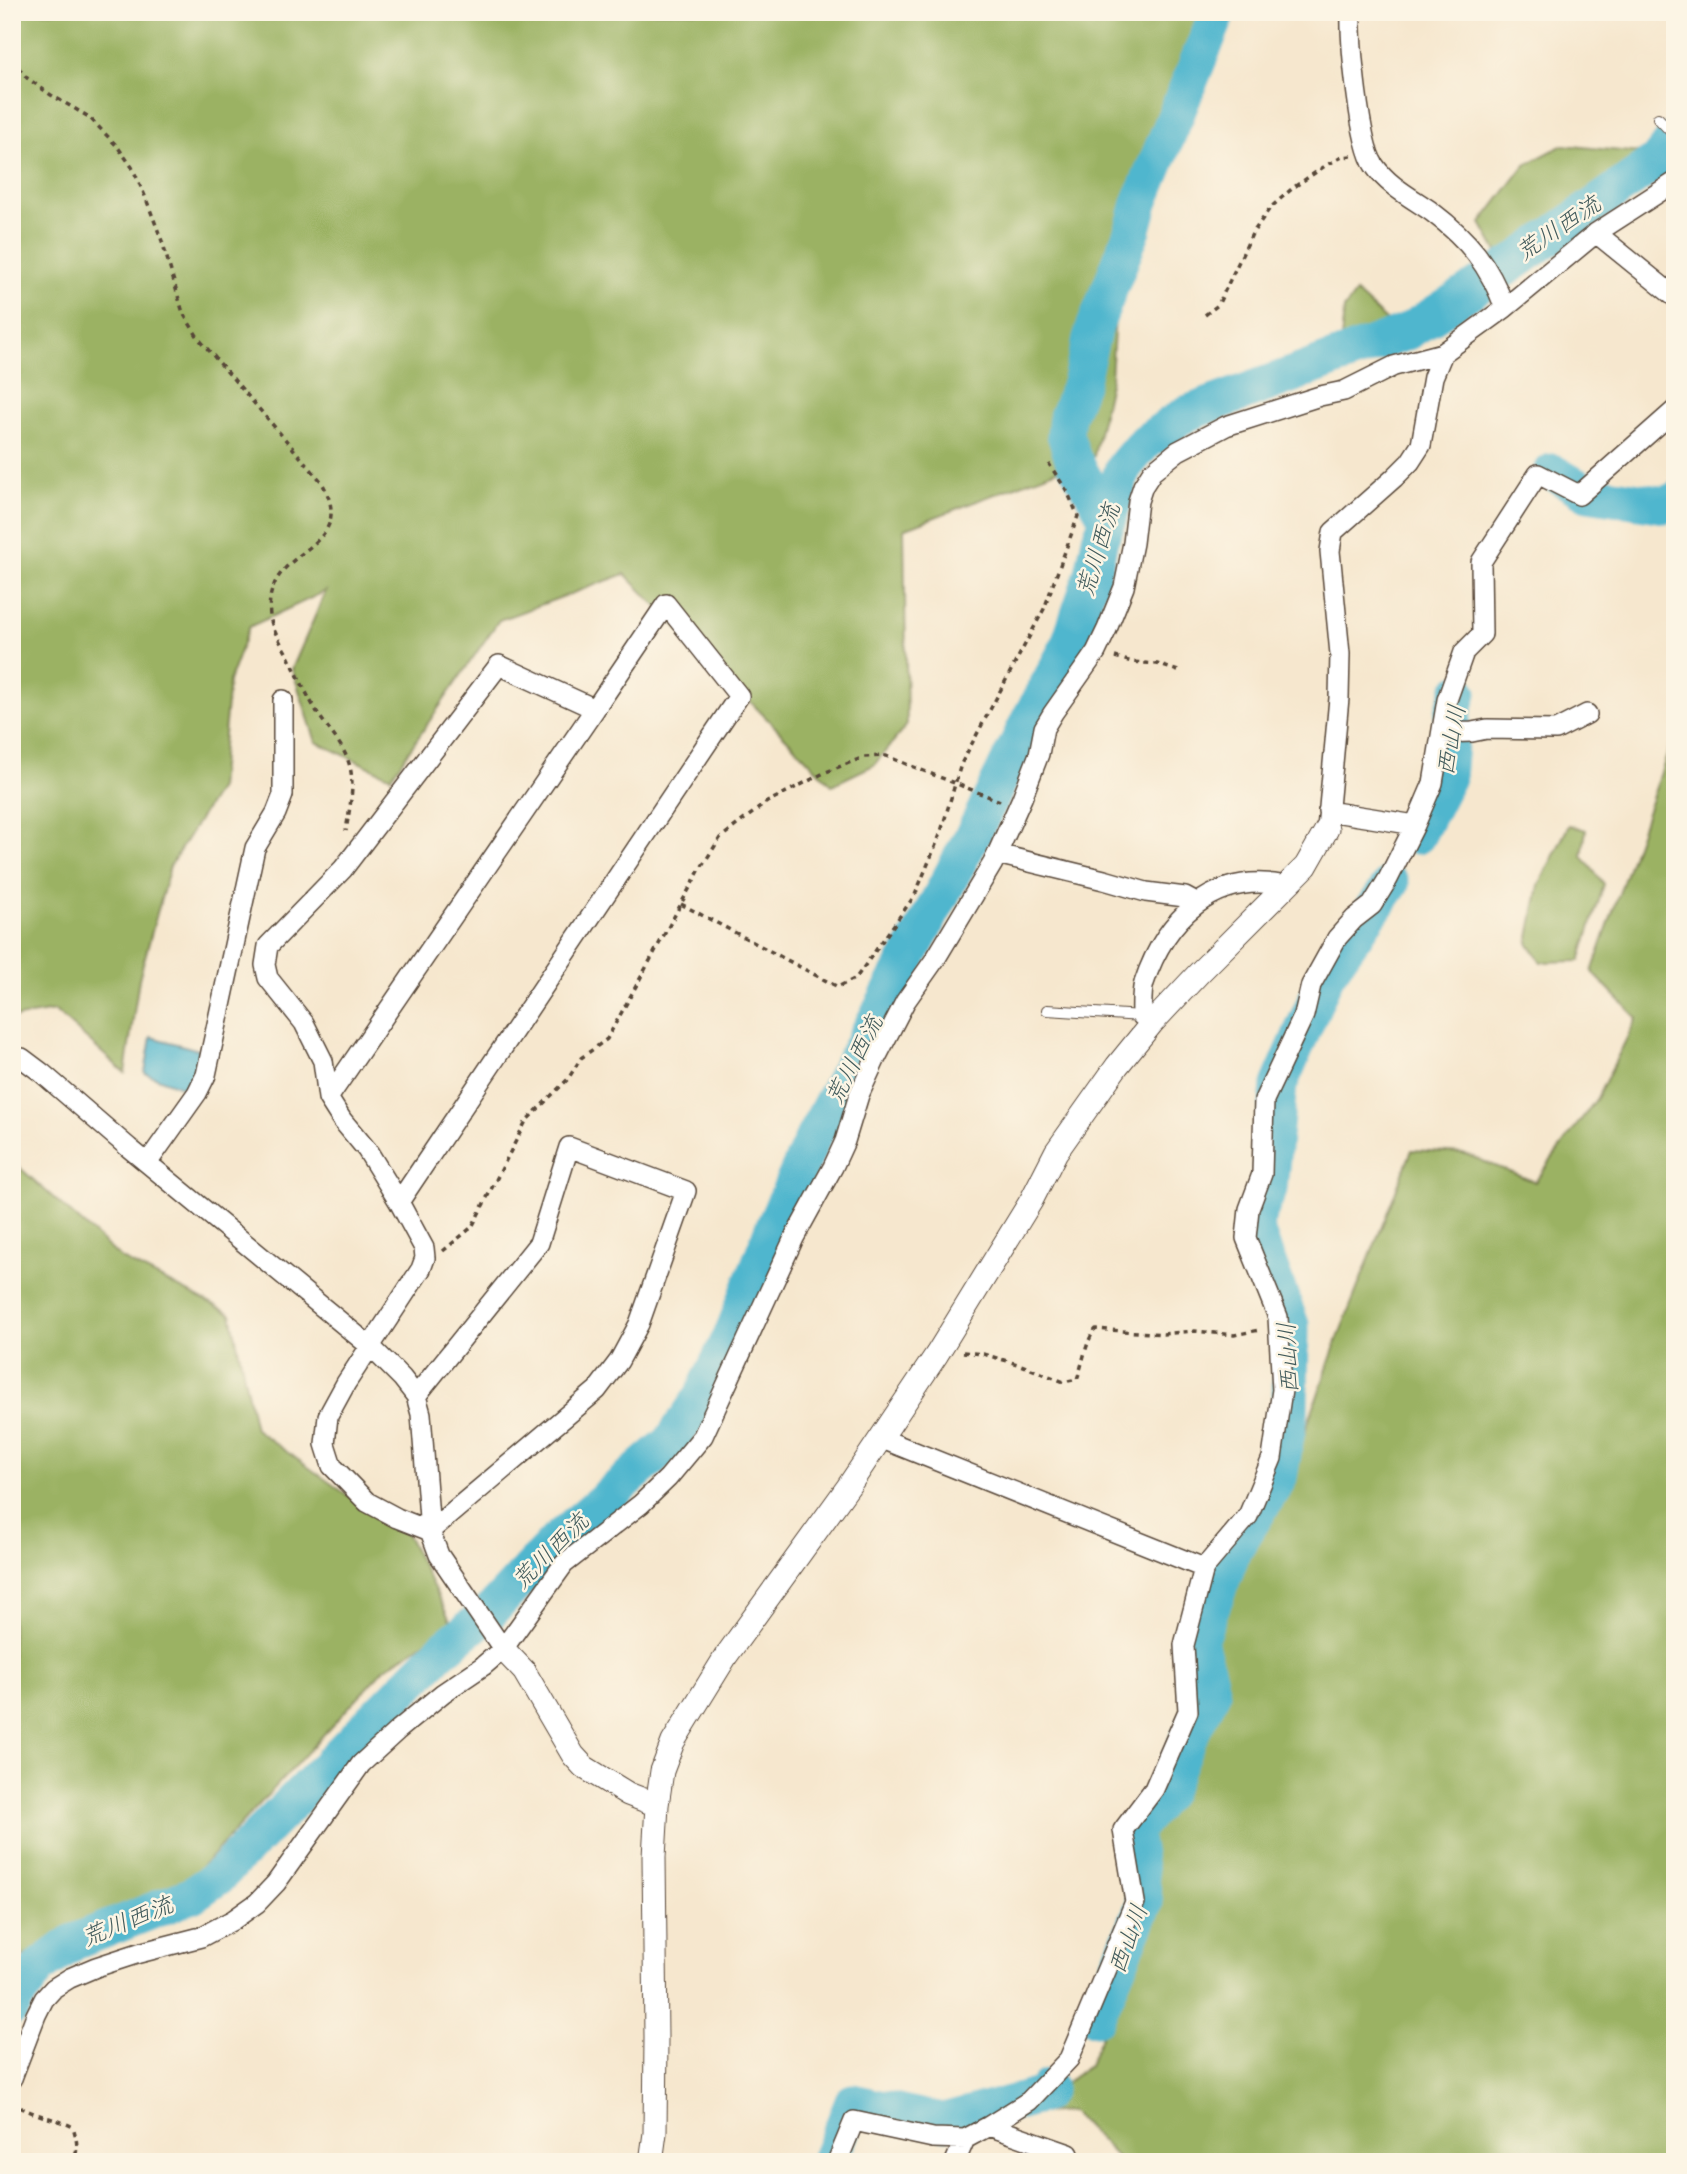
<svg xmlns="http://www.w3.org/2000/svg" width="1687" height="2174" font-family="Dekko,'Klee One',sans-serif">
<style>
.forest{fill:#9bb264;stroke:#6b6e41;stroke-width:2}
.water{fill:#50b6ce;stroke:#467076;stroke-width:2}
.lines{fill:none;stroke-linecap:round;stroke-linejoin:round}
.river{stroke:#50b6ce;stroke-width:37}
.service-casing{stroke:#574638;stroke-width:12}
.minor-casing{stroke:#574638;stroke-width:22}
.tertiary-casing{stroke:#574638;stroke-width:25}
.path{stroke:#574638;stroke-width:3.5;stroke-dasharray:5 5;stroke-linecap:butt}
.service{stroke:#fff;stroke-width:10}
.minor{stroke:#fff;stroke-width:19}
.tertiary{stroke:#fff;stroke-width:23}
.labels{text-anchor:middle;stroke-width:5;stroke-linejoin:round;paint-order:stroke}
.water-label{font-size:24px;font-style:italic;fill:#425b5c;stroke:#fcf5e5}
</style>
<rect width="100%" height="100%" fill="#fcf5e5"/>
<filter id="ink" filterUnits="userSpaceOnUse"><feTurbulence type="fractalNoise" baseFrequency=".0143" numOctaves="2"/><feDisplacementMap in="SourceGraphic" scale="14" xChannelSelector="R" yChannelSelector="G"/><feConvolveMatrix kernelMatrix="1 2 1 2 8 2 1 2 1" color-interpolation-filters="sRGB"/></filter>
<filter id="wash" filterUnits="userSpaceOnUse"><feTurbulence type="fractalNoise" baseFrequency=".00686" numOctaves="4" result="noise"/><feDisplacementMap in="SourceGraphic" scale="28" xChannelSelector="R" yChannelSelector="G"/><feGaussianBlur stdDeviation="1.57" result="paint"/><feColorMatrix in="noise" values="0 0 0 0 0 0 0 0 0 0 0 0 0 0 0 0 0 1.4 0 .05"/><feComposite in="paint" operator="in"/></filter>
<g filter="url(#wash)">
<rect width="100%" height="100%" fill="#f6e7ce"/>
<path class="forest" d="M 12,12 L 1227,12 L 1209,43 L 1119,252 L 1111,378 L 1094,456 L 904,529 L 907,725 L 874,765 L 832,785 L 625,574 L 499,620 L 391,777 L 316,742 L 292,669 L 326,591 L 249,627 L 229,681 L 219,788 L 170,866 L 139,979 L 125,1073 L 55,1011 L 12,1018 Z
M 1563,145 L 1641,153 L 1613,197 L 1531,272 L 1501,259 L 1481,223 L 1525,165 Z
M 1356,293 L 1395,328 L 1359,360 L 1340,350 L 1344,309 Z
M 1675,732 L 1675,2162 L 1122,2162 L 1071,2111 L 1027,2114 L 1089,2065 L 1156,1907 L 1142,1835 L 1184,1779 L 1219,1700 L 1213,1639 L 1240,1559 L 1291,1472 L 1337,1340 L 1412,1150 L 1463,1153 L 1535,1182 L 1597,1098 L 1637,1018 L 1592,972 Z
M 1569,825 L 1586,830 L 1582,856 L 1604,884 L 1580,961 L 1541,962 L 1528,943 L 1539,885 Z
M 19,1167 L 122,1259 L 231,1314 L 255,1429 L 350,1497 L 404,1529 L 452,1624 L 384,1669 L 173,1898 L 21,1957 L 12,1953 L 12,1209 Z"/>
<path class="water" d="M 151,1037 L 199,1050 L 193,1076 L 186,1089 L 145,1073 Z"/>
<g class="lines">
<path class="river" d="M 1552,472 L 1588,493 L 1665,505 L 1675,500
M 1108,520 L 1073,459 L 1065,434 L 1067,417 L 1080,384 L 1093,331 L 1133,229 L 1140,203 L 1218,12
M 1417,836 L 1447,777 L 1453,712 L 1459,693
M 12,2008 L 16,1999 L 40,1967 L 74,1942 L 192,1895 L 218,1877 L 441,1651 L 491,1611 L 555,1542 L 671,1442 L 701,1398 L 734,1330 L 772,1231 L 813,1138 L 974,833 L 1029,720 L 1068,647 L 1093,573 L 1100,539 L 1108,520 L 1123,468 L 1144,443 L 1186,414 L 1407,332 L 1518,260 L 1657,161 L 1675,138
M 1096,2018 L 1145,1903 L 1133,1832 L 1166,1792 L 1188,1739 L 1212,1693 L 1199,1640 L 1233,1551 L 1279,1478 L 1290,1413 L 1291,1325 L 1254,1225 L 1269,1189 L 1279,1085 L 1327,974 L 1391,884
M 829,2161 L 853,2102 L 943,2122 L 1043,2095 L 1048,2088"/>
</g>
</g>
<g filter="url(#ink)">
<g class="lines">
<g class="service-casing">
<path id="service" d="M 1658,118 L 1675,136
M 1047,1010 L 1142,1016"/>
</g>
<g class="minor-casing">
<path id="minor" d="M 1351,12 C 1350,42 1359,143 1374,165 C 1388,186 1412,198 1432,212 C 1469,240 1489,265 1505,308
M 1596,233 L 1675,297
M 1442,733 L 1472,732 L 1487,729 L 1556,730 L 1587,714
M 1328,811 L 1415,825
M 1327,829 L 1339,698 L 1340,654 L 1330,551 L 1333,532 L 1394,478 L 1410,462 L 1421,445 L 1433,377 L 1443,353
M 997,854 L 1104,880 L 1146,892 L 1185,897 L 1196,903
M 1152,1023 L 1142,1016 C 1142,1006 1141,993 1144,983 C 1165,919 1215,870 1286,886
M 12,1058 L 22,1058 L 42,1073 L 129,1148 L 371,1347 L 402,1378 L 416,1396 L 421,1414 L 430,1531 L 439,1555 L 503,1649
M 328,1098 L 595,709 L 499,665 L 343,869 L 268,946 L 265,965 L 268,978 L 304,1023 L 323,1061 L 328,1098 L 342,1120 L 367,1150 L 399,1202 L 424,1248 L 425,1258 L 421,1269 L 346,1383 L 328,1416 L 325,1444 L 332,1466 L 367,1502 L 397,1518 L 430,1531 L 597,1390 L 619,1361 L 639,1324 L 686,1191 L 569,1147 L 539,1243 L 416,1396
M 148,1162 L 197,1093 L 206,1075 L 255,848 L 276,813 L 283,795 L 283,700
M 399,1202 L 739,696 L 666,604 L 595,709
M 880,1438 L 1204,1568
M 12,2078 L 36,2015 L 44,1999 L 54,1988 L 70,1978 L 96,1967 L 139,1953 L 201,1937 L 233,1920 L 257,1903 L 276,1883 L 361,1764 L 398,1730 L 443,1693 L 483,1666 L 503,1649 L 564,1564 L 641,1504 L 668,1478 L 703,1436 L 794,1238 L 833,1167 L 845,1141 L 859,1095 L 875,1060 L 905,1002 L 936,958 L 993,863 L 1022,798 L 1039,754 L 1044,728 L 1053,713 L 1096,652 L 1107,629 L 1124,587 L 1133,543 L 1138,501 L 1143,486 L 1152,472 L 1178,451 L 1226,426 L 1320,396 L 1344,391 L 1394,366 L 1443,353 L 1505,308 L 1596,233 L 1675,182
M 989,2126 L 1029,2101 L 1069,2059 L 1135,1902 L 1123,1830 L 1154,1789 L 1188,1711 L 1184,1645 L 1204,1568 L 1248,1516 L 1272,1458 L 1282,1390 L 1278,1317 L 1246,1238 L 1249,1209 L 1262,1174 L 1264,1100 L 1304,1015 L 1311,985 L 1337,938 L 1354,919 L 1372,905 L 1388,879 L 1415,825 L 1433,783 L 1447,700 L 1464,652 L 1482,634 L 1481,562 L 1538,474 L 1579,495 L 1675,410
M 837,2162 L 854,2121 L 933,2138 L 965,2139 L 989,2126 L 1069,2154 L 1066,2162
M 955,2162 L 965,2139"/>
</g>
<g class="tertiary-casing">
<path id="tertiary" d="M 503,1649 L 524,1671 L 573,1755 L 584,1767 L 628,1794 L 657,1805
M 651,2162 L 655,2133 L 656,2038 L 654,1857 L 657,1805 L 662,1771 L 673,1742 L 726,1656 L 848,1487 L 937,1354 L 1031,1201 L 1056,1152 L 1117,1066 L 1152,1023 L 1199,973 L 1306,866 L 1327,829"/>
</g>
<path class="path" d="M 12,60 L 27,78 L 51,95 L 89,117 L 117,146 L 132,167 L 145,196 L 162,241 L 183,313 L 199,339 L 321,481 C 356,542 290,546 274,585 C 269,596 269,605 270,616 C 272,631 284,647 290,660 C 299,677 307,696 317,712 C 328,730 345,746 350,767 C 355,788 349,810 346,831
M 1205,315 L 1218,305 L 1252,234 L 1270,208 L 1294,187 L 1325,166 L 1342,157 L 1352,156
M 1115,657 L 1132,662 L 1157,664 L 1181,672
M 681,904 L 838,987 L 856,978 L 915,895 L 940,835 L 961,764 L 1044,609 L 1078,516 L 1067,491 L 1049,464
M 443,1251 L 472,1227 L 526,1121 L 568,1079 L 581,1058 L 607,1039 L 699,871 L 720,838 L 767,802 L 826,772 L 864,757 L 886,756 L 1000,801
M 963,1352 L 983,1354 L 1021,1365 L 1064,1382 L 1077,1379 C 1083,1364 1086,1339 1096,1329 L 1163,1334 L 1194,1331 L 1234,1335 L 1259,1330
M 12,2101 C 25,2114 56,2118 73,2127 C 77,2140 79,2149 73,2162"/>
<use href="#service" class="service"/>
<use href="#minor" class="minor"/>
<use href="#tertiary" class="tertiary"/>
</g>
</g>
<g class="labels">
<g class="water-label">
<text transform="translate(1558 228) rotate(-34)" y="8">荒川西流</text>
<text transform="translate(1098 550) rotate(-73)" y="8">荒川西流</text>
<text transform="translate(1451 740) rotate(-80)" y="8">西山川</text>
<text transform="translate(854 1060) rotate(-63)" y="8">荒川西流</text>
<text transform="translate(1288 1358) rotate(-93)" y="8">西山川</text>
<text transform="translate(550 1551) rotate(-45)" y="8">荒川西流</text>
<text transform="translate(127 1921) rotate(-22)" y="8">荒川西流</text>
<text transform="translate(1128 1939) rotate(-70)" y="8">西山川</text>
</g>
</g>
<rect width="1687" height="2174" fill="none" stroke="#fcf5e5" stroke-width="42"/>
</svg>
